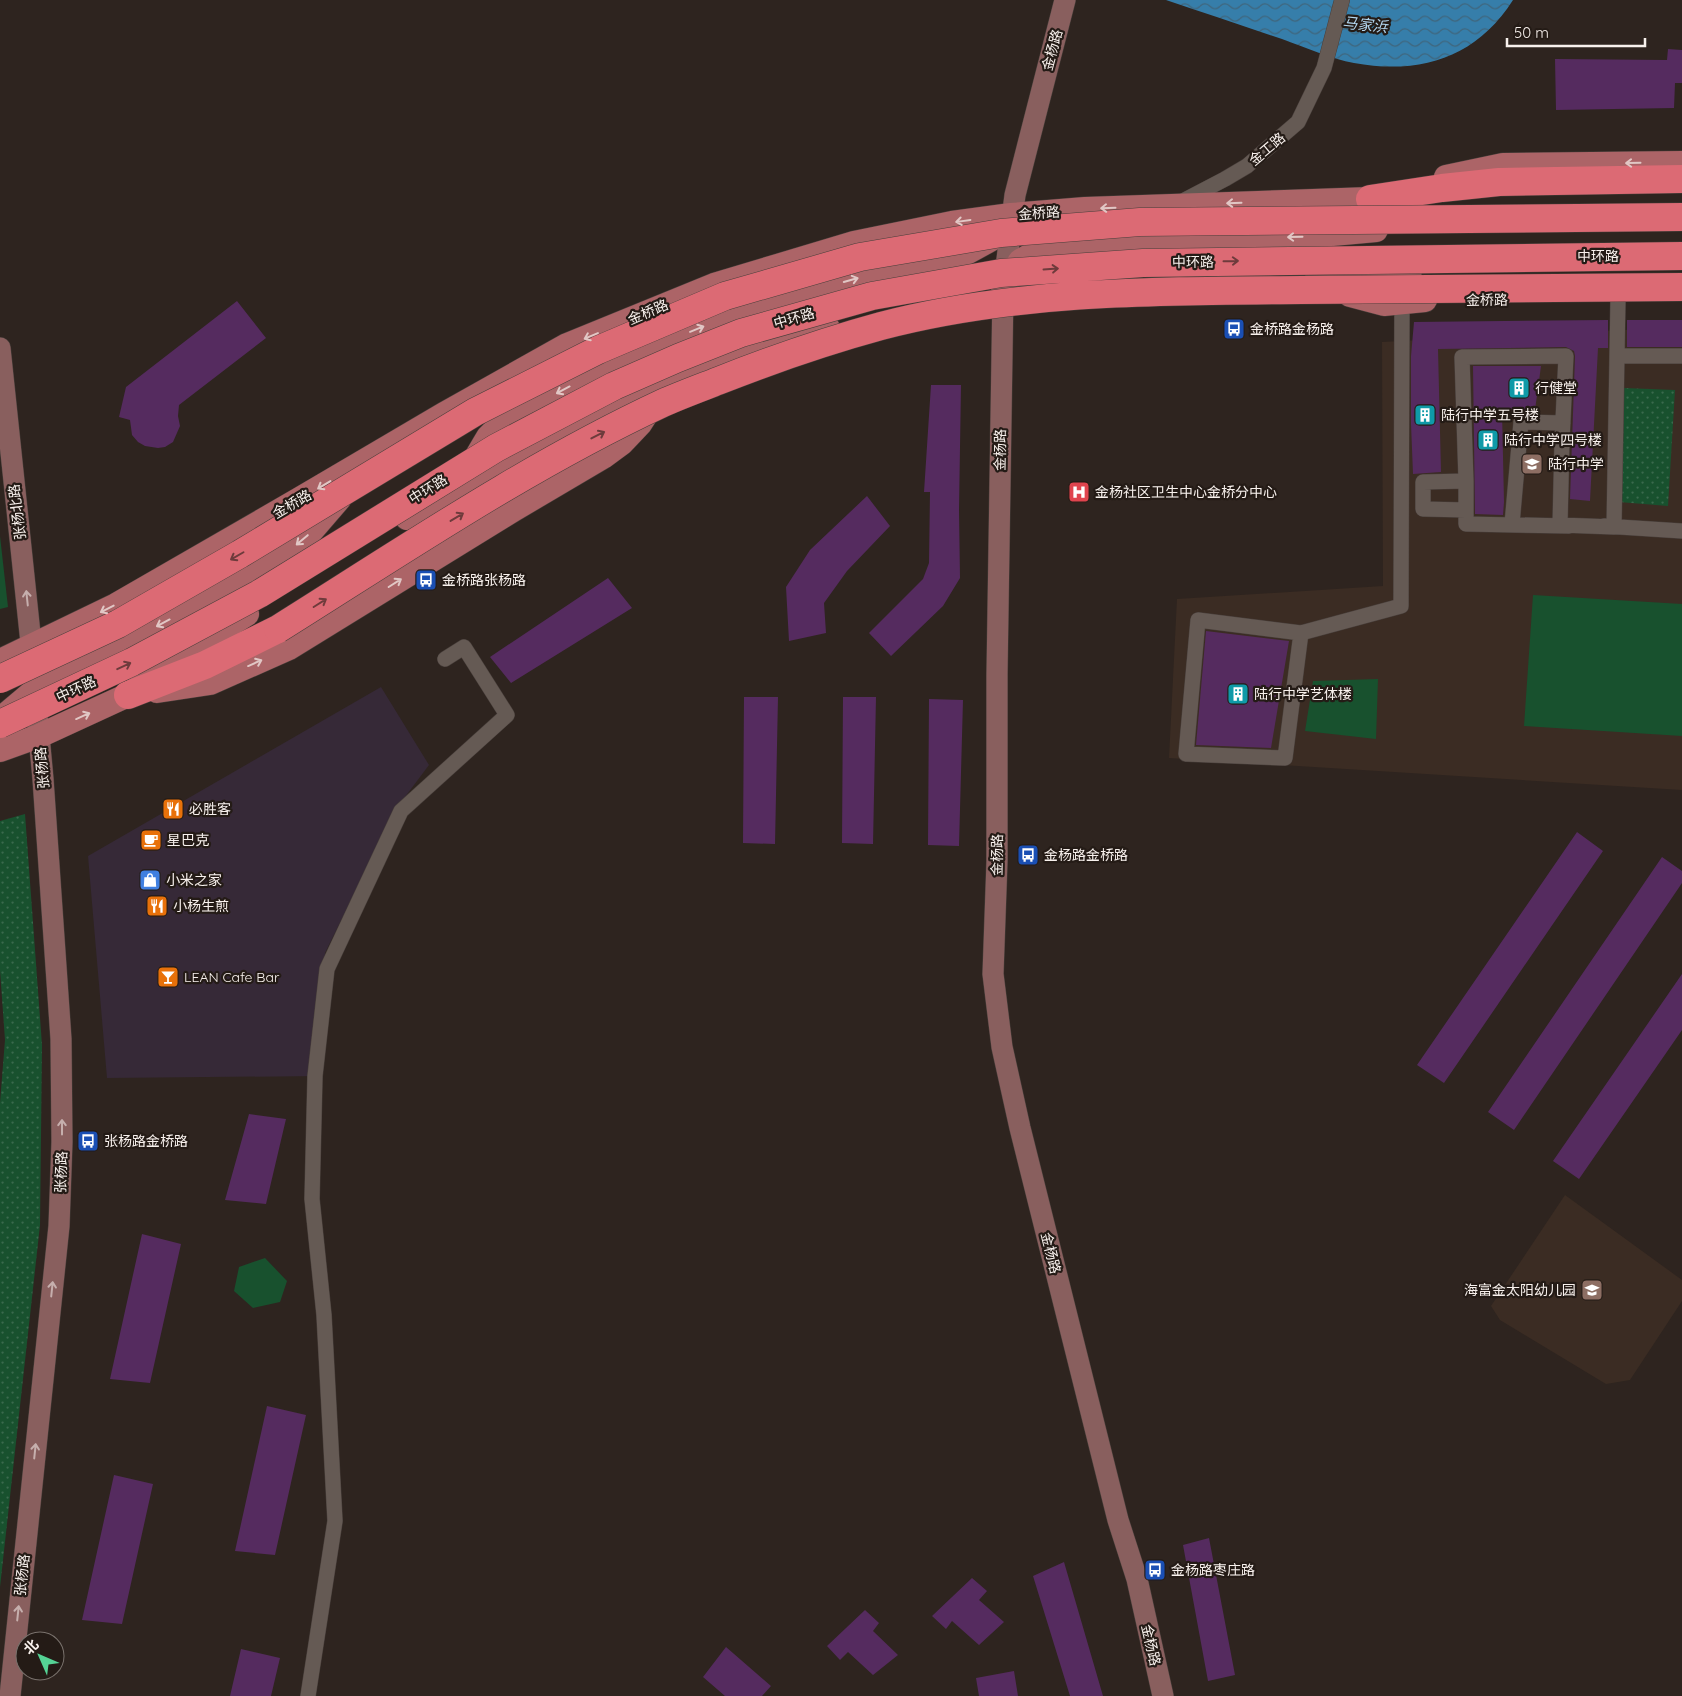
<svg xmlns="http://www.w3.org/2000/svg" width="1682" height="1696" font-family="Quicksand,'Noto Sans SC',sans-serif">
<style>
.commercial{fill:#362937}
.built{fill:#3b2c23}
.grass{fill:url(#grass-dots)}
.green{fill:#18512e}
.water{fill:url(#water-waves)}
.building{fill:#552b5f}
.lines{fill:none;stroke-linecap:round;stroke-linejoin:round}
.street-casing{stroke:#483f3b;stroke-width:16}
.secondary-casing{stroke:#483f3b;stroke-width:22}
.primary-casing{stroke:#483f3b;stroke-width:25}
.highway-casing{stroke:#483f3b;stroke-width:29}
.street{stroke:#655a54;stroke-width:15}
.secondary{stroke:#895f5e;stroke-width:21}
.primary{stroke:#ac6467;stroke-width:24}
.highway{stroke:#dc6a74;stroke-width:28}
.highway-bridge-casing{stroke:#483f3b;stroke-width:29;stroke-linecap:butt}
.highway-bridge{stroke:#dc6a74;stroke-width:28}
.oneway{stroke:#e1c7c5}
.oneway2{stroke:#6e3b3c}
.oneway3{stroke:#c6afad}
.labels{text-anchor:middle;stroke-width:4.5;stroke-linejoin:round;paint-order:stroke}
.street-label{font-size:14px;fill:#f8f1ed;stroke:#241b16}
.poi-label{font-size:14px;fill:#f8f1ed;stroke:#241b16;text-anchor:start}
.water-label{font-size:15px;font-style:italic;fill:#b3d7f0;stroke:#241b16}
</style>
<defs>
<pattern id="grass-dots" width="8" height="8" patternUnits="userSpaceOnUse" patternTransform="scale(1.25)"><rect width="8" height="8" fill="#18512e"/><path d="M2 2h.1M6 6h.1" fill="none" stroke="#3a6a4d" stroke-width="1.8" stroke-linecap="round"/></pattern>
<pattern id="water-waves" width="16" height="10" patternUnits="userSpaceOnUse" patternTransform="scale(1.25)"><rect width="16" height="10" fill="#367eaa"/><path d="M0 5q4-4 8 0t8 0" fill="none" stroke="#3f667d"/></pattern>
</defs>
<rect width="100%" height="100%" fill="#2e241f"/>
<path class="commercial" d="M 381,687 L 429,765 L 396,809 L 325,953 L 322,1076 L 107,1078 L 88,856 Z"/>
<path class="built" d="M 1682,327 L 1682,790 L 1169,758 L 1177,599 L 1383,586 L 1382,342 Z
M 1565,1195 L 1682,1280 L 1682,1301 L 1630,1380 L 1606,1384 L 1500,1320 L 1491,1306 Z"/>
<path class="grass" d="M 1624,388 L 1675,390 L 1668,506 L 1619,502 Z
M 25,814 L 42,1045 L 40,1225 L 0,1587 L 0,1103 L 5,1040 L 0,970 L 0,821 Z"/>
<path class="green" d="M 0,536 L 8,607 L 0,609 Z
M 1533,595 L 1682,604 L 1682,736 L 1524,726 Z
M 1378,679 L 1376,739 L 1305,731 L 1313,681 Z
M 265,1258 L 287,1281 L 280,1302 L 253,1308 L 234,1291 L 239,1267 Z"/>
<path class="water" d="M 1166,0 L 1513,0 C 1476,58 1420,75 1354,63 C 1332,59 1304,47 1282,39 C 1243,26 1205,13 1166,0 Z"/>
<path class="building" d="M 1668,49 L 1682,50 L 1682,83 L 1675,83 L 1674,108 L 1556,110 L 1555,59 L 1667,60 Z
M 237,301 L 266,338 L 179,405 L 178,416 L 180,426 L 173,442 L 165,447 L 158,448 L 145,446 L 138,442 L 132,435 L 130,420 L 119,417 L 126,387 Z
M 1608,320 L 1608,348 L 1598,348 L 1590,501 L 1570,499 L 1575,356 L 1574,351 L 1566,347 L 1438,349 L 1441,472 L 1413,474 L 1411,424 L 1411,356 L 1414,322 Z
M 1627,320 L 1682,320 L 1682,347 L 1627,347 Z
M 1473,366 L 1541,366 L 1535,410 L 1502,411 L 1504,502 L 1503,515 L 1475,514 Z
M 931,385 L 961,385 L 959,510 L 960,578 L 943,606 L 891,656 L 869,633 L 923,579 L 929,563 L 930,492 L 924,492 Z
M 867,496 L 890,526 L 847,571 L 824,603 L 826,633 L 789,641 L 786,587 L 810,550 Z
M 608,578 L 632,608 L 511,683 L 490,657 Z
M 1206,631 L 1289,641 L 1271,748 L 1196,745 Z
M 744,697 L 778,697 L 775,844 L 743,843 Z
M 843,697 L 876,697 L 873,844 L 842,843 Z
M 929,699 L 963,700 L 959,846 L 928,845 Z
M 1577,832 L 1603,851 L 1444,1083 L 1417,1065 Z
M 1662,857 L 1682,871 L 1682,883 L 1514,1130 L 1488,1112 Z
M 1682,974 L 1682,1030 L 1579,1179 L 1553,1161 Z
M 249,1114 L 286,1119 L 266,1204 L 225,1200 Z
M 142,1234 L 181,1244 L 150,1383 L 110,1379 Z
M 267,1406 L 306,1415 L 275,1555 L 235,1551 Z
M 114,1475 L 153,1484 L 122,1624 L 82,1620 Z
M 1209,1538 L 1235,1675 L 1208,1681 L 1183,1545 Z
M 1064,1562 L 1103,1696 L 1070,1696 L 1033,1576 Z
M 972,1578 L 987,1591 L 979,1600 L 1004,1622 L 979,1645 L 952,1621 L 946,1629 L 932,1616 Z
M 865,1610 L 879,1623 L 873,1631 L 898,1655 L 873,1675 L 848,1652 L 840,1660 L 827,1646 Z
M 726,1647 L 771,1686 L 762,1696 L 725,1696 L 703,1677 Z
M 241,1649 L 280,1658 L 271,1696 L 230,1696 Z
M 1014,1671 L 1018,1696 L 979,1696 L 976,1678 Z"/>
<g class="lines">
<g class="street-casing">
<path id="street" d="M 1181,202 L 1225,179 L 1247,166 L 1298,122 L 1324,68 L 1342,0
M 1617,356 L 1682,356
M 1466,481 L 1466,524 L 1569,526
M 1466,510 L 1423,509 L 1423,482 L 1466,481 L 1462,357 L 1566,356 L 1562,441 L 1560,525 L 1614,527 L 1618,298
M 1512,524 L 1521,422 L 1563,423
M 1604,526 L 1682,531
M 1301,633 L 1198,620 L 1186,754 L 1285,758 L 1301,633 L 1401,606 L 1402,302
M 308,1696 L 335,1521 L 324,1315 L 312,1199 L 315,1076 L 327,969 L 401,811 L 507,715 L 464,647 L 445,659"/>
</g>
<g class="secondary-casing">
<path id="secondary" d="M 1065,0 L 1015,195 L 1003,291 L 997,675 L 997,861 L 993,974 L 1002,1047 L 1020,1128 L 1118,1520 L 1137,1579 L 1163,1696
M 0,348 L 33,662
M 10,1696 L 59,1226 L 62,1142 L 61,1039 L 43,779 L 35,692"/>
</g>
<g class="primary-casing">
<path id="primary" d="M 1446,177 L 1503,165 L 1682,163
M 1317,278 L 1410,271
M 1003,291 L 1020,261 L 1045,247 L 1144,241 L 1311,236 L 1376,230
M 1350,295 L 1384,304 L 1425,300
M 652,348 L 736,313 L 865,276 L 959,257 L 990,240 L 994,235
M 472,464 L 488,437 L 502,423 L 583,379 L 652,348 L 641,359
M 407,518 L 520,451 L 590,413 L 751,351 L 828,328
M 0,661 L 116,605 L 298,500 L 444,414 L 567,345 L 714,285 L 854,243 L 952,223 L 1011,215 L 1085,209 L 1370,199 L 1389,203
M 157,691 L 210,683 L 289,648 L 513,510 L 603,457 L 622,443 L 640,424 L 649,410
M 4,716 L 35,690 L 71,670 L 125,644 L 207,600 L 287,553 L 309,534 L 340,498
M 0,750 L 39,736 L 128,695 L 191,649 L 247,614"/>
</g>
<g class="highway-casing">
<path id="highway" d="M 1370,199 L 1442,188 L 1499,182 L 1682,179
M 128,695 L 205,665 L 278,629"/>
</g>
<use href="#street" class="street"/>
<use href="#secondary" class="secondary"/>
<use href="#primary" class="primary"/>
<use href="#highway" class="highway"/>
<g class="highway-bridge-casing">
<path id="highway-bridge" d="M 278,629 C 404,550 528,466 663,403 C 681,395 700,388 718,381 C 771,360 826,341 881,326 C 1018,290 1161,291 1302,290 C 1429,289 1555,288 1682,287
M 0,679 L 118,624 L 240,554 L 475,412 L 598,350 L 725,296 L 860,257 L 1001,233 L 1140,222 L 1682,217
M 0,724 L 132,662 L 259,594 L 496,448 L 614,386 L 678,358 L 741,333 L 872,296 L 1001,273 L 1143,263 L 1682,256"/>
</g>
<use href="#highway-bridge" class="highway-bridge"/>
</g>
<defs><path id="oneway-shaft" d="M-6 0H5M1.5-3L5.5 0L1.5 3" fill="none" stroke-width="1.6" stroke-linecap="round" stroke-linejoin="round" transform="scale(1.25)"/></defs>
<g class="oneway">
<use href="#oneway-shaft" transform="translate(1633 163) rotate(179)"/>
<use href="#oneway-shaft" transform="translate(1234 203) rotate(178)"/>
<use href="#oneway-shaft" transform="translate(1108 208) rotate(178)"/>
<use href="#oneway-shaft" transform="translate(963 221) rotate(172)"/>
<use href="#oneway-shaft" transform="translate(1295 237) rotate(179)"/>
<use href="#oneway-shaft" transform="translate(851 280) rotate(-16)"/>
<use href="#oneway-shaft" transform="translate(697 329) rotate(-22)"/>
<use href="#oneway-shaft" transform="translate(591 336) rotate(157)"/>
<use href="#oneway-shaft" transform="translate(563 390) rotate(152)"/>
<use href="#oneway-shaft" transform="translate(324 485) rotate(149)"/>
<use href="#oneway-shaft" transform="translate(302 540) rotate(140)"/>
<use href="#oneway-shaft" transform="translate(395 583) rotate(-32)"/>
<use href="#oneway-shaft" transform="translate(107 609) rotate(153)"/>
<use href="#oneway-shaft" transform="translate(163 623) rotate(152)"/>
<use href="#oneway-shaft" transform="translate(255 663) rotate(-24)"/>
<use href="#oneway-shaft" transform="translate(83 716) rotate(-24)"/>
</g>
<g class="oneway2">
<use href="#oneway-shaft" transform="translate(1231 261) rotate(-1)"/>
<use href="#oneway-shaft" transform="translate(1051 269) rotate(-4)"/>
<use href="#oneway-shaft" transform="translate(598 435) rotate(-27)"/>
<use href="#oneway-shaft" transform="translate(457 517) rotate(-31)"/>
<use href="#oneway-shaft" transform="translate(237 556) rotate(150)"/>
<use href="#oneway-shaft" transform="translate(320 603) rotate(-32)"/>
<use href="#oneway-shaft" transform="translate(124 666) rotate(-25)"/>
</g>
<g class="oneway3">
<use href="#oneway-shaft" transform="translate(27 598) rotate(-96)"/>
<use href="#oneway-shaft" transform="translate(62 1127) rotate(-90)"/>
<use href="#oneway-shaft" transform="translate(52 1289) rotate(-84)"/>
<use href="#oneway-shaft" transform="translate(35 1451) rotate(-84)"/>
<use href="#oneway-shaft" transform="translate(18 1613) rotate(-84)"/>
</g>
<defs>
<g id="bus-square" transform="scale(1.125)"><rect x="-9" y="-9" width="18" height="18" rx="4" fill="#1a4fb4" stroke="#241b16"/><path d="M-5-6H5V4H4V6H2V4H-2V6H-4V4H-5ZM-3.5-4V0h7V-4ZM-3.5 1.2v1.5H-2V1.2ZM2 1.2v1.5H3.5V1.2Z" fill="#fff"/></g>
<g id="building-square" transform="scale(1.125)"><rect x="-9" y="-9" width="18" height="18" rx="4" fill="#0f9aa8" stroke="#241b16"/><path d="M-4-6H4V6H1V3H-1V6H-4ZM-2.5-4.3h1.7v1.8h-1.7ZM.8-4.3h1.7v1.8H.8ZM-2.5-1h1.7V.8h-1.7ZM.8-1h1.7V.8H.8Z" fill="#fff"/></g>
<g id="school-square" transform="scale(1.125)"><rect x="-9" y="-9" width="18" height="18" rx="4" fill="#8d6e63" stroke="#241b16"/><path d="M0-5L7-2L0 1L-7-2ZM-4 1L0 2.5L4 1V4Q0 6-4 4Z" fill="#fff"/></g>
<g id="hospital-square" transform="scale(1.125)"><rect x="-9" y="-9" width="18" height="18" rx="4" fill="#e0444e" stroke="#241b16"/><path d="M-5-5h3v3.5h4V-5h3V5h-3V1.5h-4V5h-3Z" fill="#fff"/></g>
<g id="restaurant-square" transform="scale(1.125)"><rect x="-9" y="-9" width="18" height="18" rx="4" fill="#e8710a" stroke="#241b16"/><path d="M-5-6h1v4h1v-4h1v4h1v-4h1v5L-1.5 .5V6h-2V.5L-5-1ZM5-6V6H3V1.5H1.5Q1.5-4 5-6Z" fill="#fff"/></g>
<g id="cafe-square" transform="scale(1.125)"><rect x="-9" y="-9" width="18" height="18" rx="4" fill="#e8710a" stroke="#241b16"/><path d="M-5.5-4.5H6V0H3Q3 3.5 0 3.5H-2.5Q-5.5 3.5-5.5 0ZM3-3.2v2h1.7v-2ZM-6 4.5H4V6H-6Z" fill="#fff"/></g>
<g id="shop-square" transform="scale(1.125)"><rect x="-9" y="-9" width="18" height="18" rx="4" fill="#3f7fe0" stroke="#241b16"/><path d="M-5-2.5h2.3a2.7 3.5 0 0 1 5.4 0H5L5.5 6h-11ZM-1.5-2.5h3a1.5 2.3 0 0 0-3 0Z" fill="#fff"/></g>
<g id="bar-square" transform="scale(1.125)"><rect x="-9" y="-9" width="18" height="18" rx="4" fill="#e8710a" stroke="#241b16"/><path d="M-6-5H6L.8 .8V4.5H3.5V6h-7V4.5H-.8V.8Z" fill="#fff"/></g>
</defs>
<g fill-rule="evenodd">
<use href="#bus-square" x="1234" y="329"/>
<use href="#building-square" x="1519" y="388"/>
<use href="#building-square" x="1425" y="415"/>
<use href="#building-square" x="1488" y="440"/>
<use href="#school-square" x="1532" y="464"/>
<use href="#hospital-square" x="1079" y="492"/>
<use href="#bus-square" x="426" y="580"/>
<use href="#building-square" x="1238" y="694"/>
<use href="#restaurant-square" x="173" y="809"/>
<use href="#cafe-square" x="151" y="840"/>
<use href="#bus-square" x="1028" y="855"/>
<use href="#shop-square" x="150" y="880"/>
<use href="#restaurant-square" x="157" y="906"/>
<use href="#bar-square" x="168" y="977"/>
<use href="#bus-square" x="88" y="1141"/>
<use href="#school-square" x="1592" y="1290"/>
<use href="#bus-square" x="1155" y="1570"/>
</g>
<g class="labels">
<g class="street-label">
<text transform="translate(1052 50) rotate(-75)" y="5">金杨路</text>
<text transform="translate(1267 149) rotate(-40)" y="5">金工路</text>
<text transform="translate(1039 213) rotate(-4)" y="5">金桥路</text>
<text x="1598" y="261">中环路</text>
<text transform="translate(1193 262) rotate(-1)" y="5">中环路</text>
<text transform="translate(1487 300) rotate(-1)" y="5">金桥路</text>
<text transform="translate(648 312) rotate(-23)" y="5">金桥路</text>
<text transform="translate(794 318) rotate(-16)" y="5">中环路</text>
<text transform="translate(1000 450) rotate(-89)" y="5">金杨路</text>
<text transform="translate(428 489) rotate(-32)" y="5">中环路</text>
<text transform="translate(292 504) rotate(-30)" y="5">金桥路</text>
<text transform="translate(17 512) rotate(-97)" y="5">张杨北路</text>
<text transform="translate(76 689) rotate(-25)" y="5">中环路</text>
<text transform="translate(42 768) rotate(-95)" y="5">张杨路</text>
<text transform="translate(997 855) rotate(-89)" y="5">金杨路</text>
<text transform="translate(61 1172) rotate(-88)" y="5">张杨路</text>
<text transform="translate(1051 1253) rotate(76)" y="5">金杨路</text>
<text transform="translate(22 1575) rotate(-84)" y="5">张杨路</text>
<text transform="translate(1151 1645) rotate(77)" y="5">金杨路</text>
</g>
<g class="poi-label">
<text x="1250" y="334">金桥路金杨路</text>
<text x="1535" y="393">行健堂</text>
<text x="1441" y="420">陆行中学五号楼</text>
<text x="1504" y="445">陆行中学四号楼</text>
<text x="1548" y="469">陆行中学</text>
<text x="1095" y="497">金杨社区卫生中心金桥分中心</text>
<text x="442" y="585">金桥路张杨路</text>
<text x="1254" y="699">陆行中学艺体楼</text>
<text x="189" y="814">必胜客</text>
<text x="167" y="845">星巴克</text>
<text x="1044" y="860">金杨路金桥路</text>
<text x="166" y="885">小米之家</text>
<text x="173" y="911">小杨生煎</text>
<text x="184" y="982">LEAN Cafe Bar</text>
<text x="104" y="1146">张杨路金桥路</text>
<text x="1576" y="1295" text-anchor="end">海富金太阳幼儿园</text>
<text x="1171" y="1575">金杨路枣庄路</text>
</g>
<g class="water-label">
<text transform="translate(1365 25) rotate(6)" y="5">马家浜</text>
</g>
</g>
<g transform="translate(40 1656) rotate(315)"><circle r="24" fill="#241b16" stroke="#79716c"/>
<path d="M0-4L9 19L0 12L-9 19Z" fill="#55d395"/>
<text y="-8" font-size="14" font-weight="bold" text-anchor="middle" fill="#f8f1ed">北</text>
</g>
<path d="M1507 38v8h138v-8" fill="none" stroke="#f8f1ed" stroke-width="2.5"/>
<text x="1514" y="38" font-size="15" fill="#f8f1ed" stroke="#241b16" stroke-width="4" paint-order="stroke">50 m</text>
</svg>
